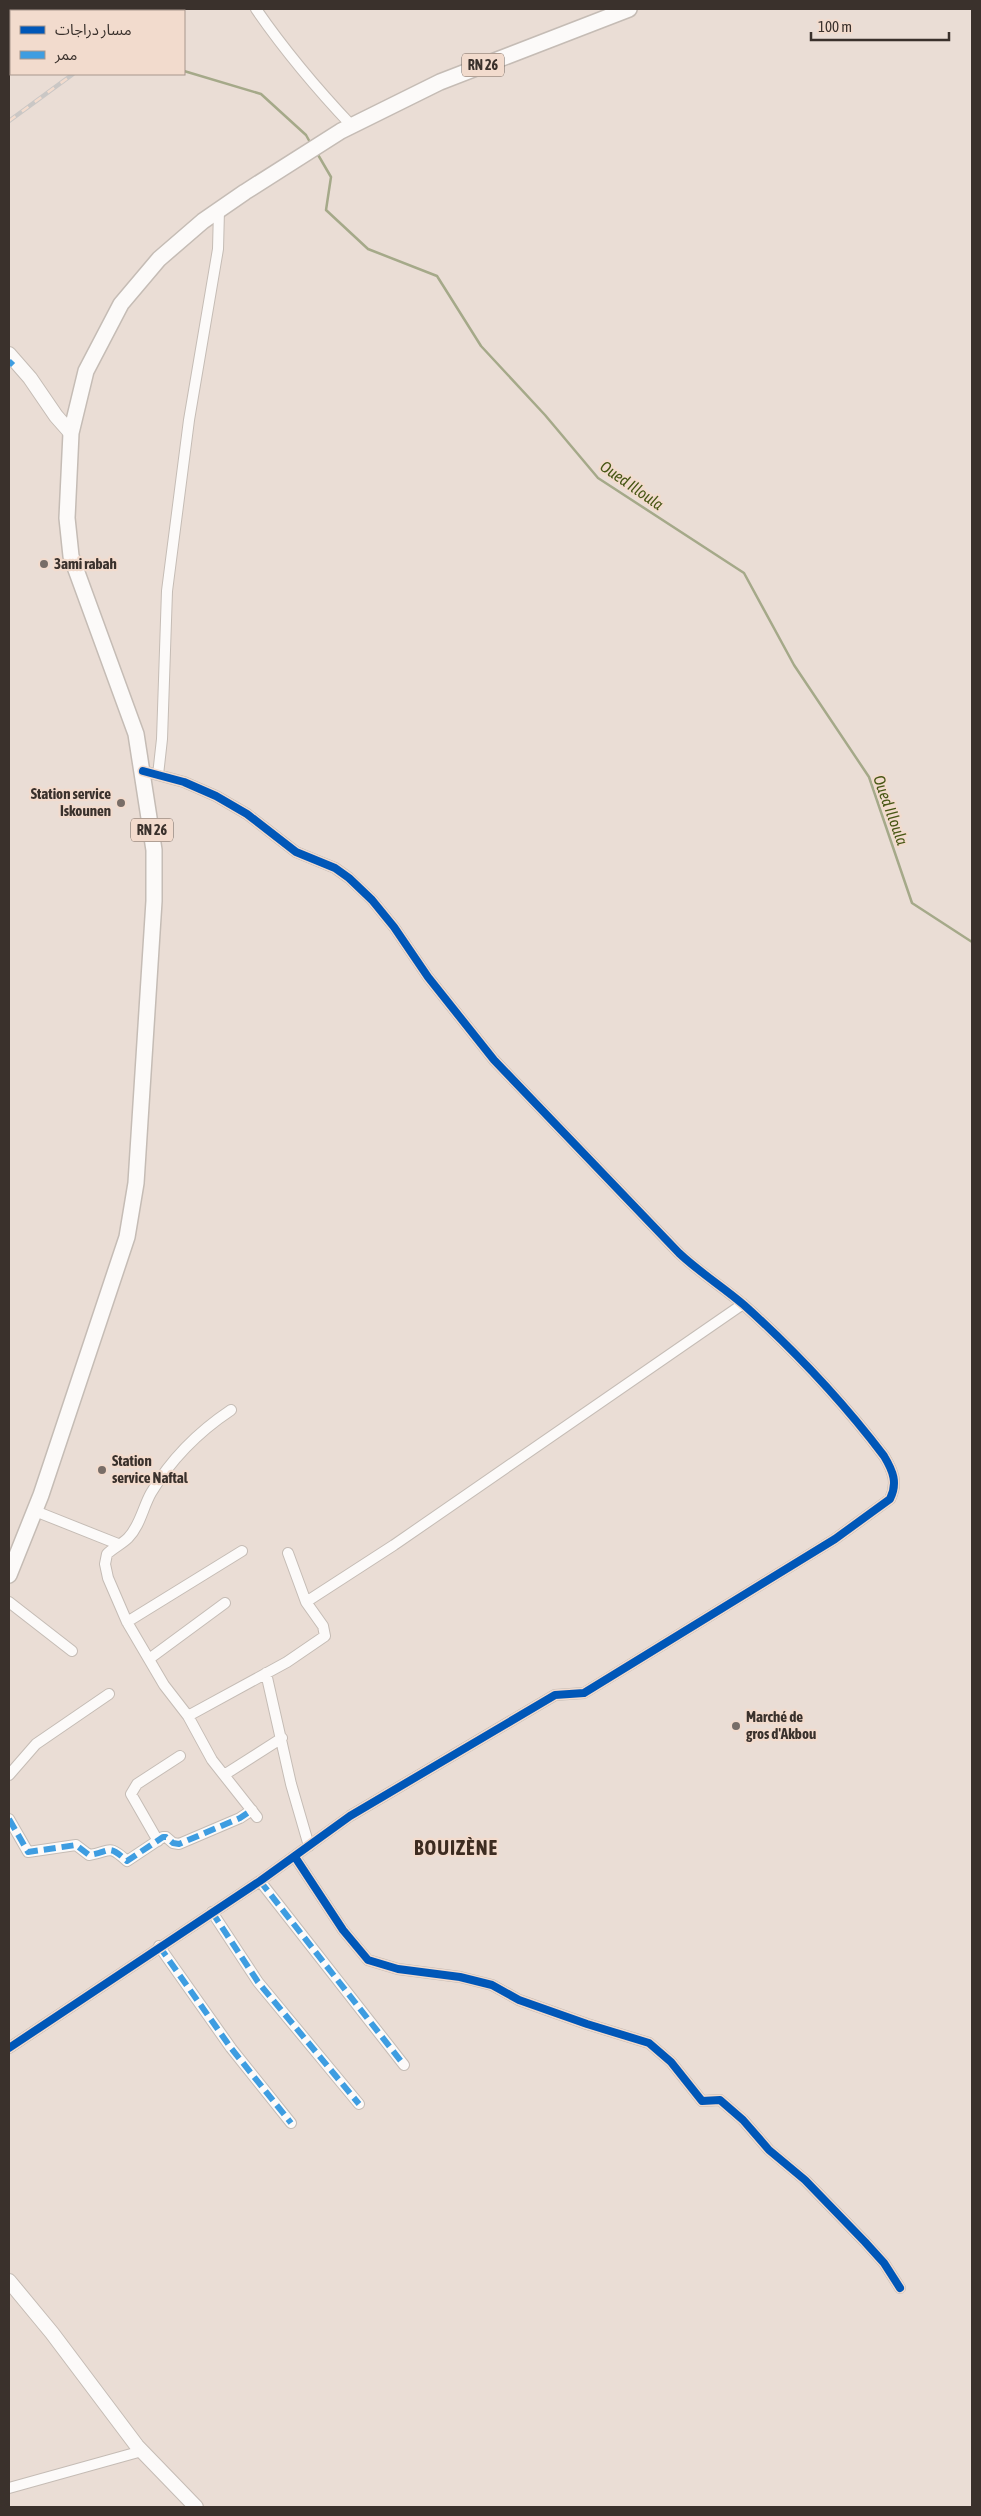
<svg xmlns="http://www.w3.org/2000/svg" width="981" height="2516" font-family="'Asap Condensed','Noto Sans Arabic',sans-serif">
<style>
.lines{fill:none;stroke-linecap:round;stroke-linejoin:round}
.stream{stroke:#a5a989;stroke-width:2.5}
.street-casing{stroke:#c5bcb5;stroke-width:12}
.secondary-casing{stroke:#c5bcb5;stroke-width:16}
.primary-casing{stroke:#c5bcb5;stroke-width:18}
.street{stroke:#fcfaf9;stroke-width:10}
.secondary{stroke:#fcfaf9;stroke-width:14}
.primary{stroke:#fcfaf9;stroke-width:15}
.rail-casing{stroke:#cac7c5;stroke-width:4.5}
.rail{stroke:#f2dbcd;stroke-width:2.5;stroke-dasharray:8;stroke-linecap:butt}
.quiet{stroke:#3e9de1;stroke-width:6;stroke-dasharray:12 6;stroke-linecap:butt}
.cycleway-casing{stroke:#f2dbcd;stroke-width:11}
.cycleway{stroke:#0057b8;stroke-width:8}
.poi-dot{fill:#786d67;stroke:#f2dbcd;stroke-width:2}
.labels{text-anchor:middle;stroke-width:4.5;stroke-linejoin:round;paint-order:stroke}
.shield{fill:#f2dbcd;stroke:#71645c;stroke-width:1}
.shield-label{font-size:14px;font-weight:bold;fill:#3a312c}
.poi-label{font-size:15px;font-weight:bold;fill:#3a312c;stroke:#f2dbcd;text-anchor:start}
.water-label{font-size:16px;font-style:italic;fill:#485715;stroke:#f2dbcd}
.district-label{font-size:20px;font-weight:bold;letter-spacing:1px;fill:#3d2c21;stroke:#f2dbcd}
</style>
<rect width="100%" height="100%" fill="#eaddd5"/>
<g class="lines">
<path class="stream" d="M 9,43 L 11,44
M 184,71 L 261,94 L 306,135 L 311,144
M 317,153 L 331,177 L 326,210 L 368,249 L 437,276 L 481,346 L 545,415 L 598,478 L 744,573 L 794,665 L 869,777 L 912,903 L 972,942"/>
<g class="street-casing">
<path id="street" d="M 256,9 C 285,51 317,89 352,126
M 158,775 L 162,739 L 167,591 L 189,420 L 218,249 L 219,210
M 231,1410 C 198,1432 171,1459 151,1493 C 143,1507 140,1526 128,1538 C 122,1544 113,1548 107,1554 L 105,1564 L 108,1578 L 127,1622 L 164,1685 L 188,1716 L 212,1760 L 257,1817
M 35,1511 L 118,1544
M 9,1602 L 72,1651
M 306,1602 L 394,1545 L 743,1304
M 127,1622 L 242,1551
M 149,1659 L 225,1603
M 266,1673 L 291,1784 L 309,1846
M 188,1716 L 287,1662 L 325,1636 L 323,1626 L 306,1602 L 288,1553
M 9,1775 L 36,1744 L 109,1694
M 224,1775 L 282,1738
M 9,1819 L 28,1852 L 76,1845 L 89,1855 C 111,1852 107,1843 127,1861 L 163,1837 L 166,1837 L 173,1843 L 179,1844 L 240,1818 L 252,1810
M 158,1841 L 131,1794 L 137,1784 L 180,1756
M 295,1857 L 343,1930 L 368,1960 L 398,1969 L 460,1977 L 492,1985 L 519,2000 L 587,2024 L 649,2043 L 671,2062 L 702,2101 L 720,2100 L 743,2120 L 769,2150 L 805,2180 L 865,2242 L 884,2263 L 900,2288
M 260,1881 L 404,2065
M 212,1912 L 258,1982 L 359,2104
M 159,1946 L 231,2048 L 291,2123
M 9,2048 L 260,1881 L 350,1816 L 555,1695 L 584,1693 L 835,1539 L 890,1499 C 898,1483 893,1471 884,1456 C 843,1402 795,1351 744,1305 C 723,1287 699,1272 679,1253 L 494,1060 L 428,977 L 394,927 L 372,900 L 349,878 L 335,868 L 296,852 L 247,814 L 216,796 L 184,782 L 143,771
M 9,2488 L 142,2451"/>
</g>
<g class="secondary-casing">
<path id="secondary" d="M 9,354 L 30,378 L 56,416 L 71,433
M 9,2281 L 52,2333 L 137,2446 L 196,2507"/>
</g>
<g class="primary-casing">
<path id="primary" d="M 9,1575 L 41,1495 L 127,1237 L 136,1183 L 154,901 L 154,850 L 136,734 L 71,556 L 67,518 L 71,433 L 86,371 L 121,304 L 159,259 L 203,221 L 245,192 L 341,131 L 440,82 L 629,9"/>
</g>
<use href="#street" class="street"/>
<use href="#secondary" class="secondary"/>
<use href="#primary" class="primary"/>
<g class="rail-casing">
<path id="rail" d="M 159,11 L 162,9
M 9,121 L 73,74"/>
</g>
<use href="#rail" class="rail"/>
<path class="quiet" d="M 9,365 L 13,361
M 9,1819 L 28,1852 L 76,1845 L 89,1855 C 111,1852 107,1843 127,1861 L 163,1837 L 166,1837 L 173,1843 L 179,1844 L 240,1818 L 252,1810
M 260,1881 L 404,2065
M 212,1912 L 258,1982 L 359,2104
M 159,1946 L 231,2048 L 291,2123"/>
<g class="cycleway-casing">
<path id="cycleway" d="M 295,1857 L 343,1930 L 368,1960 L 398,1969 L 460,1977 L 492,1985 L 519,2000 L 587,2024 L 649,2043 L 671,2062 L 702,2101 L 720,2100 L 743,2120 L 769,2150 L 805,2180 L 865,2242 L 884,2263 L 900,2288
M 9,2048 L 260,1881 L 350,1816 L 555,1695 L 584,1693 L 835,1539 L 890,1499 C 898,1483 893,1471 884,1456 C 843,1402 795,1351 744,1305 C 723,1287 699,1272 679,1253 L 494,1060 L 428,977 L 394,927 L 372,900 L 349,878 L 335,868 L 296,852 L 247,814 L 216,796 L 184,782 L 143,771"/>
</g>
<use href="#cycleway" class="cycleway"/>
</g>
<g class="poi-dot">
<circle cx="44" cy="564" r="5"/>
<circle cx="121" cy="803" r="5"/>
<circle cx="102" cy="1470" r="5"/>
<circle cx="736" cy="1726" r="5"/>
</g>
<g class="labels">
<g class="shield">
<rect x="462" y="53.5" width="42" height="23" rx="4"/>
<rect x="131" y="818.5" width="42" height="23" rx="4"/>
</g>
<g class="shield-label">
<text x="483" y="70">RN 26</text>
<text x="152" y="835">RN 26</text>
</g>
<g class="poi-label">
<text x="54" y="569">3ami rabah</text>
<text x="111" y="799" text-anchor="end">Station service<tspan x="111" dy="17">Iskounen</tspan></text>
<text x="112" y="1466">Station<tspan x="112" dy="17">service Naftal</tspan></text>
<text x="746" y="1722">Marché de<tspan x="746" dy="17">gros d'Akbou</tspan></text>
</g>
<g class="water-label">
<text transform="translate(632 485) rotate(35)" y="6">Oued Illoula</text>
<text transform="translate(891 810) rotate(70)" y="6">Oued Illoula</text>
</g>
<g class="district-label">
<text x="456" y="1855">BOUIZÈNE</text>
</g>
</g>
<rect width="981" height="2516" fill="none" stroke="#3a312c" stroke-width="20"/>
<rect x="10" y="10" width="175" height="65" fill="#f2dbcd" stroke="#a8978d"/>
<rect x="20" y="26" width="25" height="8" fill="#0057b8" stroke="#a8978d"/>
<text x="55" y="35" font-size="15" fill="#3a312c">مسار دراجات</text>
<rect x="20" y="51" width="25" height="8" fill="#3e9de1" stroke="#a8978d"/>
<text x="55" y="60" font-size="15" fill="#3a312c">ممر</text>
<path d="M811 32v8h138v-8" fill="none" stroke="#3a312c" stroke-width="2.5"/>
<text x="818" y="32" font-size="15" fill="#3a312c" stroke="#f2dbcd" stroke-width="4" paint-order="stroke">100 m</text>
</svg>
